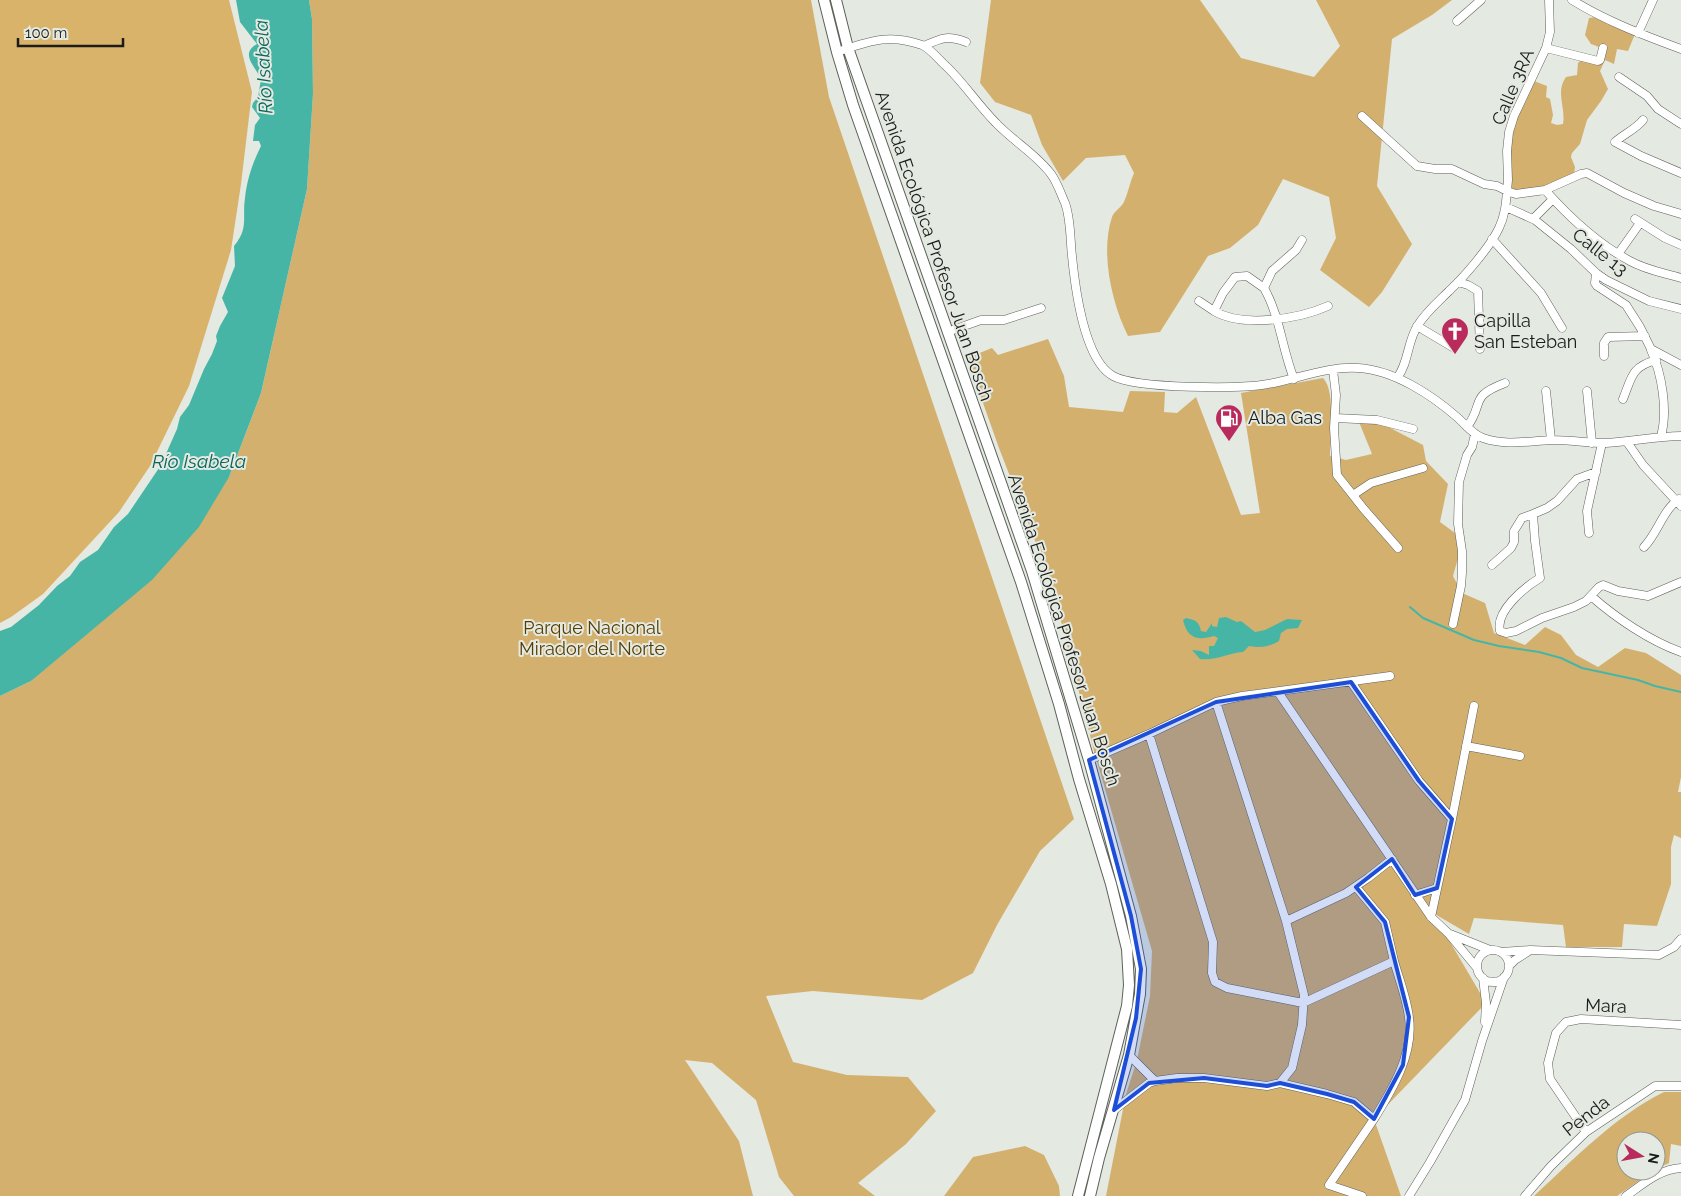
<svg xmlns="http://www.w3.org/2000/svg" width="1681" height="1196" font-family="Raleway,sans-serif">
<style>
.green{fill:#d4b06e}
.forest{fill:#dab36a}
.water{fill:#47b5a6}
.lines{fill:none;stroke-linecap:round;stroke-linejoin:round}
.stream{stroke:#47b5a6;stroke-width:2}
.minor-casing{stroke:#5d615a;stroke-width:9}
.tertiary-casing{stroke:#5d615a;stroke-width:12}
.minor{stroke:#fff;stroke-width:8}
.tertiary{stroke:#fff;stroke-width:10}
.marked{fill:#1d4ed8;fill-opacity:0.2;stroke:#1d4ed8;stroke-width:4;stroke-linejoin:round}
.labels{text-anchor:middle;stroke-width:4;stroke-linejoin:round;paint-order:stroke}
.street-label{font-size:18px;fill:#1a1c19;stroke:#e4e9e1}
.poi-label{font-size:18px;fill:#1a1c19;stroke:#e4e9e1;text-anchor:start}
.park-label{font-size:18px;fill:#563c00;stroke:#e4e9e1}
.water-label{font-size:19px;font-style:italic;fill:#09665c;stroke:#e4e9e1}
</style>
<rect width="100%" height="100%" fill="#e4e9e1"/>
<path class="green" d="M 309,0 L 811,0 L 829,97 L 1074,819 L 1040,851 L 997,925 L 973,973 L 922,1000 L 813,991 L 766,996 L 793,1062 L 847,1075 L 908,1077 L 936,1111 L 906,1144 L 858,1183 L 875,1196 L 794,1196 L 779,1177 L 756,1100 L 712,1063 L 685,1060 L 739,1141 L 753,1196 L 0,1196 L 0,696 L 31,681 L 229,477 L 261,393 L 307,189 L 313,94 L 312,19 Z
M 991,0 L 1200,0 L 1241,58 L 1314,77 L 1340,46 L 1316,0 L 1452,0 L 1432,15 L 1392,39 L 1377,186 L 1412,244 L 1382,292 L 1369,307 L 1320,270 L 1336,238 L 1329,197 L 1283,179 L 1258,225 L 1230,248 L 1208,256 L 1160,332 L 1128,336 C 1112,304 1100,253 1112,217 C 1114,211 1121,208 1124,202 C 1128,193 1130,182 1134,173 L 1125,155 L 1086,158 L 1063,181 L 1042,145 L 1031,115 L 995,102 L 980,83 Z
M 1596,17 L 1635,34 L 1628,51 L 1617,49 L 1614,64 L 1605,60 L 1600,71 L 1608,89 L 1601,101 L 1587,120 L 1580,144 L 1572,153 L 1571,157 L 1575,167 L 1574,174 L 1538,190 L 1511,191 L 1510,133 L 1534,81 L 1547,86 L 1546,97 L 1550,99 L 1553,115 L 1551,123 L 1557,125 L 1563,124 C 1566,108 1555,92 1566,77 L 1577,75 L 1578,63 L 1583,58 L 1597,59 L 1599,47 L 1591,44 L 1585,35 L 1589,18 Z
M 1048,339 L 1064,376 L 1069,407 L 1123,412 L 1130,391 L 1165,392 L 1164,412 L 1177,413 L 1196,397 L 1241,515 L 1260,513 L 1241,393 L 1323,378 C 1336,391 1330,437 1330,456 L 1346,460 L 1372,454 L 1357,417 L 1375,420 L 1423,445 L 1426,461 L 1448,484 L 1440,522 L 1455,533 L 1462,544 L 1453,576 L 1462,593 L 1485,603 L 1494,633 L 1525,645 L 1545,627 L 1561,635 L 1576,655 L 1598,667 L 1625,648 L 1646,653 L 1681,675 L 1681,777 L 1678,792 L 1681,792 L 1681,838 L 1674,835 L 1671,847 L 1671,884 L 1657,926 L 1624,924 L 1622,947 L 1566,947 L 1563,925 L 1474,918 L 1469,934 L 1433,913 L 1486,1003 L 1374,1119 L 1401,1196 L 1106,1196 L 1126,1094 L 1137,1060 L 1150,996 L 1152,951 L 1094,751 L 1051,582 L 999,448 L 967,358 L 992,348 L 998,355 Z
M 1664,1092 L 1681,1092 L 1681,1146 L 1671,1144 L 1669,1163 L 1656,1169 L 1656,1141 L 1626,1141 L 1626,1171 L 1653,1171 L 1617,1196 L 1534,1196 C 1575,1158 1614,1117 1664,1092 Z
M 1025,1146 L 1044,1155 L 1059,1186 L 1060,1196 L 944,1196 L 973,1157 Z"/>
<path class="forest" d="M 0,0 L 229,0 L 252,92 L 241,184 L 231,250 L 189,386 L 150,466 L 119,512 L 43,594 L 11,617 L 0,623 Z"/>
<path class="water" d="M 236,0 L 309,0 L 312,19 L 313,94 L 307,189 L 261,393 L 229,477 L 199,527 L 152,580 L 31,681 L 0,696 L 0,631 L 11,627 L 39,605 L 57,586 L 70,576 L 80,562 L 98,550 L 114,527 L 128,514 L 161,465 L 177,429 L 180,417 L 189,405 L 204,369 L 212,354 L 217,341 L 216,336 L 220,326 L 228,312 L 222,298 L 235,266 L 234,246 C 249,228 242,218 245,198 C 247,179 253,162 261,146 L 259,141 L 253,141 L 255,125 L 260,118 L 252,107 L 253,103 L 258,97 L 261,79 C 256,67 239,54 257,44 L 240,22 Z
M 1226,617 L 1237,622 L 1241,621 L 1255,632 L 1265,630 L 1287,619 L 1302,620 L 1298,628 L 1287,629 L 1281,633 L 1279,641 C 1269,647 1260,648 1249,646 L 1243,652 C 1228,653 1216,661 1200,659 L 1192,650 L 1201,651 L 1209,655 L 1209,646 L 1214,646 L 1218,638 L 1214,636 C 1197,641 1187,638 1183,620 L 1186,618 C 1195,620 1199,621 1201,631 L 1206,632 L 1212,623 L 1212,626 L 1217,627 L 1219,618 Z"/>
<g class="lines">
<path class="stream" d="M 1410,607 L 1423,618 L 1474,640 L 1499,646 L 1539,652 L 1561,658 L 1582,668 L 1638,680 L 1655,686 L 1681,692"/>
<g class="minor-casing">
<path id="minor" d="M 1549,0 L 1550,32 L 1546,48 L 1514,116 L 1509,132 L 1507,151 L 1508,180 L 1507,191 L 1516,194 L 1545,190 L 1581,174 L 1587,173 L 1624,193 L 1654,206 L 1681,214
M 1572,0 C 1606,21 1643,35 1681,49
M 1457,21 L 1481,0
M 1638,33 L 1653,0
M 924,46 C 941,38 947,35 966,42
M 1546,48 L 1598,61 L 1600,60 L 1603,48
M 843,50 C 872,40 892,34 922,45 C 931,49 939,60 946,66 C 964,83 978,105 996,123 C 1013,141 1036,154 1051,174 C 1057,182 1061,194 1065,203 C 1071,219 1070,239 1072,256 C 1075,287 1084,360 1113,376 C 1137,389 1240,389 1268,384 C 1297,379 1328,366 1358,368 C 1394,370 1432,395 1458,418 C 1466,425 1472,434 1483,438 C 1506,446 1528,441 1552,440 C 1570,440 1588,443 1606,443 C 1631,442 1656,436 1681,436
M 1619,77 L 1647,96 L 1658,109 L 1681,124
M 1362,116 L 1417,166 L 1435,169 L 1452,169 L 1484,184 L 1497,186 L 1507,191 C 1506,203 1505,216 1499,228 C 1490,247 1465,276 1449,291 C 1438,302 1426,312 1418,325 C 1407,341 1409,363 1397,378
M 1643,120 C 1636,129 1624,134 1615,142 L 1641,156 L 1681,173
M 1545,190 C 1569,217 1598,244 1630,261 C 1646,270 1664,273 1681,278
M 1506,207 L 1535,220 L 1571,249 L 1596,273 L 1606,280 L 1649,301 L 1681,309
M 1533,219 L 1553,199
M 1635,219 L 1665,238 L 1681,245
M 1492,239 L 1541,293 L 1562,328
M 1302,240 L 1296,250 L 1272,271 L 1264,288 L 1247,276 L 1235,277 L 1223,293 L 1214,311 C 1242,328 1299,319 1328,306
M 1618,254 L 1640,223
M 1596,273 L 1595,283 L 1597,286 L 1626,305 L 1640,327 L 1651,349 L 1681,365
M 1458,282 L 1468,285 L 1478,291 L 1480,349
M 1264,288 C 1280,316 1282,349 1294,379
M 1199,301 L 1214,311
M 1417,326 L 1454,348
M 947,332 L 981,320 L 1004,320 L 1041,308
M 1651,350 C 1662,374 1668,411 1661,436
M 1604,356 L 1604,343 L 1608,337 L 1645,336
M 1333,370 L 1336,395 L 1334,428 L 1337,475 L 1363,508 L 1398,548
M 1546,391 L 1551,440
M 1587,391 L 1592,443
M 1623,399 C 1632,377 1631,367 1656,360
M 1335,418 L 1377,420 L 1413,429
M 1467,427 C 1485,403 1468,397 1505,383
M 1627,442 L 1643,465 L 1681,506
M 1596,472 L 1577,479 L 1557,501 L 1547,508 L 1533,514 L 1535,541 L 1540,578 C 1525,587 1495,611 1500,631 L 1506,633 L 1516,631 L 1542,618 L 1574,607 L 1586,601 L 1599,587 L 1603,585 L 1618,591 L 1648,596 L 1681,582
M 1353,495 L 1371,483 L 1423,468
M 1589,533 L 1587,511 L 1602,443
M 1644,547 C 1658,533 1662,511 1679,499
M 1492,565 L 1511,548 L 1514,542 L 1514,531 L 1522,518 L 1533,514
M 1591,596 C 1616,618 1650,641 1681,652
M 1453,624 L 1461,586 L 1462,573 L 1462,551 L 1458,524 L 1459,482 L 1467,455 L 1472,447 L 1475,434
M 1351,682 L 1419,781 L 1452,819
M 1278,692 L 1431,917 L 1448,933 L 1477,968
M 1149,734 L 1213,942 L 1212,973 L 1215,982 L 1227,988 L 1303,1003 L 1394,961 L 1385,922 L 1356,887
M 1466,746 L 1520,756
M 1089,760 L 1149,734 L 1216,702 L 1242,696 L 1390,676
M 1415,895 L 1437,888
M 1431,917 L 1452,819 L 1474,706
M 1286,921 L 1346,893 L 1368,878 L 1392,859
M 1450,934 L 1490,950
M1477 966a16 16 0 1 1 32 0a16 16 0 1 1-32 0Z
M 1501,952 L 1530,950 L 1659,955 L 1674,947 L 1681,939
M 1509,966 L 1515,960 L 1529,951
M 1483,978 L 1486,1003 L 1485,1022
M 1129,1055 L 1155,1081
M 1280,1083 L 1327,1094 L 1354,1102 L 1374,1119 C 1392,1090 1414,1054 1409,1018 C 1407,999 1399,979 1394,961
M 1114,1110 L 1149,1083 L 1155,1081 L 1177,1078 L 1204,1078 L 1267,1086 L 1280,1083 L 1292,1068 L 1302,1025 L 1304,995 L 1286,921 L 1216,702
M 1586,1132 L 1550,1079 L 1548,1063 L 1556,1033 L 1566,1022 L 1581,1019 L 1681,1025
M 1362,1196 L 1329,1185 L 1374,1119
M 1409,1196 L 1430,1162 L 1465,1100 L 1482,1041 L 1504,977
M 1525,1196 L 1551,1166 L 1586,1132 L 1655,1086 L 1681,1086
M 1626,1196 C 1643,1184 1660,1169 1681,1168"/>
</g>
<g class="tertiary-casing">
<path id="tertiary" d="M 824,0 L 837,52 L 853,105 L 1021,582 L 1059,704 L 1079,779 L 1111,884 L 1127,949 L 1129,985 L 1127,1006 L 1078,1196
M 836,0 L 848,48 L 1032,571 L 1089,760 L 1131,916 L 1141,969 L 1140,994 L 1129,1055 L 1099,1158 L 1090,1196"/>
</g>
<use href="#minor" class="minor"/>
<use href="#tertiary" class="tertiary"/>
</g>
<path class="marked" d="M 1351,682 L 1419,781 L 1452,819 L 1437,888 L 1415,895 L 1392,859 L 1356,887 L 1385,922 L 1409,1017 L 1403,1065 L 1374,1119 L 1354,1102 L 1327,1094 L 1280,1083 L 1267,1086 L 1204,1078 L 1149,1083 L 1114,1110 L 1136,1018 L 1141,969 L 1131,916 L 1089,760 L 1216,702 Z"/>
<defs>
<g id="church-pin" transform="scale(1.4375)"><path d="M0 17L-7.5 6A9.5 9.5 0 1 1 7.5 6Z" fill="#b92b5c" stroke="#e4e9e1"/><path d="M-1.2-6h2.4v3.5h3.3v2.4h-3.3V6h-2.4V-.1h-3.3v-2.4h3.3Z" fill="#fff"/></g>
<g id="fuel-pin" transform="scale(1.4375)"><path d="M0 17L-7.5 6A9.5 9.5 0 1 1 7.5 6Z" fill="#b92b5c" stroke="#e4e9e1"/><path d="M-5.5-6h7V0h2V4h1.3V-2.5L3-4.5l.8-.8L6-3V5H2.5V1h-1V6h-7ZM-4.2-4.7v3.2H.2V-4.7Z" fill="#fff"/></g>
</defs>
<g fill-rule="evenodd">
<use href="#church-pin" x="1455" y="331"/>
<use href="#fuel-pin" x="1229" y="418"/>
</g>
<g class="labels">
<g class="street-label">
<text transform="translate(1513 87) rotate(-67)" y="6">Calle 3RA</text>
<text transform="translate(934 246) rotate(71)" y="6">Avenida Ecológica Profesor Juan Bosch</text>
<text transform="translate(1600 252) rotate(38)" y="6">Calle 13</text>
<text transform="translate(1064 630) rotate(72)" y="6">Avenida Ecológica Profesor Juan Bosch</text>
<text transform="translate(1606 1006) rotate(2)" y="6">Mara</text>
<text transform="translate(1586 1116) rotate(-38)" y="6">Penda</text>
</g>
<g class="poi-label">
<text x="1474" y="327">Capilla<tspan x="1474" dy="21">San Esteban</tspan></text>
<text x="1248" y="424">Alba Gas</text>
</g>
<g class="park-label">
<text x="592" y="634">Parque Nacional<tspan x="592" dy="21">Mirador del Norte</tspan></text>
</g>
<g class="water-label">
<text transform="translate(263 67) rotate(-93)" y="7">Río Isabela</text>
<text x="199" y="468">Río Isabela</text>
</g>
</g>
<g transform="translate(1641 1156) rotate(101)"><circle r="24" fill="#e4e9e1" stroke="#939791"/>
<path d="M0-4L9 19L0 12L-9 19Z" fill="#b92b5c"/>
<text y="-8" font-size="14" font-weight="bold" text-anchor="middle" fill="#1a1c19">N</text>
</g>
<path d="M18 38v8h105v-8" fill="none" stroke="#1a1c19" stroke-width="2.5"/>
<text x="25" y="38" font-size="15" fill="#1a1c19" stroke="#e4e9e1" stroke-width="4" paint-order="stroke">100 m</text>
</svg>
